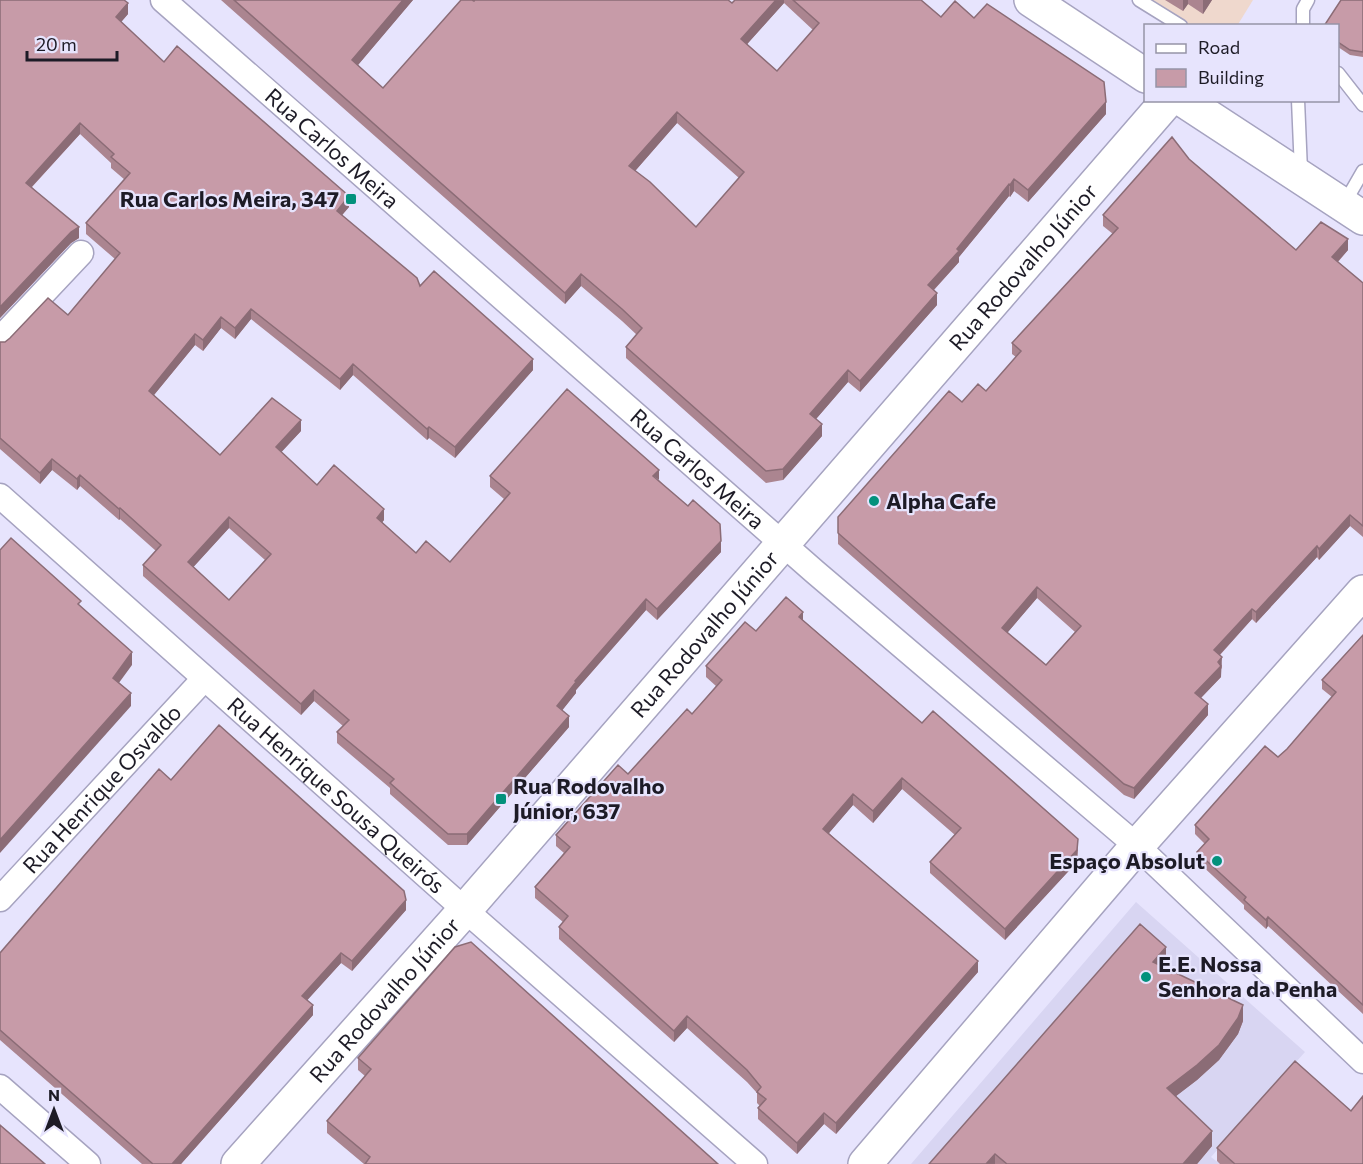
<svg xmlns="http://www.w3.org/2000/svg" width="1363" height="1164" font-family="Commissioner,sans-serif">
<style>
.commercial{fill:#efd8cd}
.built{fill:#d8d5f2}
.lines{fill:none;stroke-linecap:round;stroke-linejoin:round}
.service-casing{stroke:#a6a3c0;stroke-width:15}
.minor-casing{stroke:#a6a3c0;stroke-width:27}
.secondary-casing{stroke:#a6a3c0;stroke-width:36}
.service{stroke:#fff;stroke-width:12}
.minor{stroke:#fff;stroke-width:24}
.secondary{stroke:#fff;stroke-width:33}
.wall{fill:#ab8590;fill-rule:evenodd}
.shaded-wall{fill:#8b6c76}
.building{fill:#c79ba8;stroke:#8b6c76;stroke-width:1.5;fill-rule:evenodd}
.poi-dot{fill:#02917c;stroke:#e7e4fd;stroke-width:2}
.labels{text-anchor:middle;stroke-width:4.5;stroke-linejoin:round;paint-order:stroke}
.street-label{font-size:22px;fill:#1d1b26;stroke:#e7e4fd}
.poi-label{font-size:22px;font-weight:bold;fill:#1d1b26;stroke:#e7e4fd;text-anchor:start}
</style>
<rect width="100%" height="100%" fill="#e7e4fd"/>
<path class="commercial" d="M 1133,0 L 1253,0 L 1237,26 L 1172,25 Z"/>
<path class="built" d="M 1136,902 L 1305,1052 L 1211,1157 L 1220,1164 L 911,1164 Z"/>
<g class="lines">
<g class="service-casing">
<path id="service" d="M 1139,0 L 1181,26
M 1303,26 L 1303,9 L 1308,0
M 1338,73 L 1363,105
M 1298,100 L 1301,171
M 1344,204 L 1363,171"/>
</g>
<g class="minor-casing">
<g id="minor">
<path id="s1" d="M 163,0 L 815,572 L 1137,846 L 1363,1061"/>
<path d="M 0,339 L 81,253"/>
<path id="s2" d="M 0,496 L 465,910 L 755,1164"/>
<path id="s3" d="M 0,899 L 204,679"/>
<path d="M 0,1087 L 88,1164"/>
</g>
</g>
<g class="secondary-casing">
<g id="secondary">
<path d="M 1031,0 L 1146,76"/>
<path d="M 1183,100 L 1363,218"/>
<path id="s4" d="M 238,1164 L 465,910 L 1168,100"/>
<path d="M 865,1164 L 1137,846 L 1363,592"/>
</g>
</g>
<use href="#service" class="service"/>
<use href="#minor" class="minor"/>
<use href="#secondary" class="secondary"/>
</g>
<path class="wall" d="M 0,0 L 128,14 L 121,22 L 164,62 L 349,207 L 342,215 L 420,286 L 533,370 L 455,458 L 429,438 L 427,440 L 353,375 L 340,390 L 251,319 L 235,339 L 221,328 L 203,351 L 195,345 L 154,395 L 220,455 L 301,431 L 281,452 L 317,485 L 384,520 L 382,522 L 416,553 L 450,562 L 504,499 L 490,487 L 490,476 L 659,480 L 721,552 L 657,620 L 646,610 L 576,690 L 576,693 L 562,710 L 569,727 L 467,845 L 448,845 L 390,794 L 390,788 L 337,743 L 337,732 L 343,726 L 314,701 L 301,715 L 143,576 L 143,565 L 156,551 L 120,519 L 119,520 L 80,486 L 77,490 L 52,470 L 40,484 L 0,449 L 0,342 L 5,342 L 68,315 L 115,259 L 86,234 L 86,223 L 125,180 L 111,168 L 111,163 L 80,134 L 32,187 L 79,238 L 71,243 L 0,318 ZM 229,528 L 265,560 L 229,600 L 193,567 Z
M 221,0 L 413,0 L 358,65 L 383,88 L 474,1 L 732,3 L 735,0 L 921,0 L 941,17 L 974,18 L 1106,114 L 1028,202 L 1014,191 L 1010,197 L 1009,196 L 959,257 L 959,262 L 934,290 L 937,305 L 860,392 L 848,382 L 816,419 L 822,436 L 783,480 L 766,483 L 626,358 L 626,347 L 637,335 L 622,321 L 581,286 L 565,304 ZM 784,3 L 813,30 L 777,71 L 747,44 ZM 677,123 L 739,178 L 696,227 L 635,171 Z
M 1165,0 L 1212,0 L 1203,14 L 1188,4 L 1183,11 Z
M 1363,0 L 1363,57 L 1350,55 L 1338,47 L 1338,26 Z
M 1189,159 L 1296,250 L 1348,250 L 1338,262 L 1363,283 L 1363,537 L 1350,526 L 1319,560 L 1317,557 L 1256,623 L 1252,619 L 1220,655 L 1222,668 L 1221,669 L 1221,677 L 1201,698 L 1208,715 L 1134,799 L 1124,795 L 838,544 L 838,517 L 962,402 L 986,391 L 1016,357 L 1012,354 L 1012,343 L 1113,234 L 1103,226 L 1103,215 ZM 1037,598 L 1075,632 L 1046,665 L 1007,633 Z
M 803,620 L 922,723 L 1078,850 L 1077,862 L 1005,940 L 930,873 L 930,862 L 955,835 L 902,789 L 873,823 L 853,805 L 829,833 L 978,972 L 836,1134 L 824,1124 L 797,1154 L 758,1119 L 758,1108 L 760,1106 L 757,1103 L 757,1093 L 747,1082 L 687,1028 L 674,1042 L 559,939 L 559,927 L 563,922 L 535,898 L 535,887 L 564,853 L 556,846 L 556,835 L 628,774 L 692,714 L 716,686 L 706,677 L 706,666 L 756,631 Z
M 1363,635 L 1363,1014 L 1268,926 L 1266,929 L 1244,909 L 1244,905 L 1197,861 L 1197,852 L 1205,844 L 1195,834 L 1195,825 L 1287,749 L 1332,697 L 1322,689 L 1322,680 Z
M 171,780 L 406,910 L 352,971 L 341,963 L 307,1000 L 313,1015 L 181,1164 L 142,1164 L 0,1040 L 0,953 Z
M 1166,963 L 1163,966 L 1243,1021 L 1238,1034 L 1219,1060 L 1197,1080 L 1176,1096 L 1212,1146 L 1197,1164 L 929,1164 Z
M 358,1058 L 718,1164 L 364,1164 L 327,1133 L 327,1121 L 365,1076 L 358,1070 Z
M 1351,1111 L 1363,1164 L 1220,1164 L 1217,1161 L 1217,1148 Z"/>
<path class="shaded-wall" d="M 403,0 L 413,0 L 352,72 L 352,60 Z
M 776,0 L 784,0 L 784,3 L 741,51 L 741,39 Z
M 1183,0 L 1188,0 L 1188,4 L 1183,11 Z
M 1203,0 L 1212,0 L 1203,14 Z
M 128,3 L 128,14 L 116,28 L 116,17 Z
M 1106,102 L 1106,114 L 1028,202 L 1028,190 Z
M 677,112 L 677,123 L 629,178 L 629,166 Z
M 80,123 L 80,134 L 26,193 L 26,183 Z
M 1014,179 L 1014,191 L 1010,197 L 1010,185 Z
M 1009,184 L 1009,196 L 959,257 L 959,262 L 928,296 L 928,285 Z
M 349,196 L 349,207 L 337,221 L 337,211 Z
M 79,227 L 79,238 L 71,243 L 0,318 L 0,307 L 71,232 Z
M 1348,239 L 1348,250 L 1332,268 L 1332,257 Z
M 581,274 L 581,286 L 565,304 L 565,293 Z
M 937,293 L 937,305 L 860,392 L 860,381 Z
M 251,309 L 251,319 L 235,339 L 235,328 Z
M 221,317 L 221,328 L 203,351 L 203,340 Z
M 195,334 L 195,345 L 149,401 L 149,391 Z
M 533,359 L 533,370 L 455,458 L 455,447 Z
M 353,364 L 353,375 L 340,390 L 340,379 Z
M 848,370 L 848,382 L 810,426 L 810,414 Z
M 301,420 L 301,431 L 276,458 L 276,447 Z
M 822,424 L 822,436 L 783,480 L 783,469 Z
M 429,427 L 429,438 L 427,440 L 427,429 Z
M 52,459 L 52,470 L 40,484 L 40,473 Z
M 659,470 L 659,480 L 653,476 Z
M 80,475 L 80,486 L 77,490 L 77,479 Z
M 120,508 L 120,519 L 119,520 L 119,509 Z
M 384,509 L 384,520 L 377,529 L 377,518 Z
M 1350,515 L 1350,526 L 1319,560 L 1319,549 Z
M 229,517 L 229,528 L 188,573 L 188,562 Z
M 721,541 L 721,552 L 657,620 L 657,609 Z
M 1317,546 L 1317,557 L 1256,623 L 1256,612 Z
M 1037,587 L 1037,598 L 1002,639 L 1002,628 Z
M 646,599 L 646,610 L 576,690 L 576,693 L 557,717 L 557,706 L 575,681 Z
M 1252,609 L 1252,619 L 1214,661 L 1214,650 Z
M 803,612 L 803,624 L 799,617 Z
M 132,652 L 132,665 L 113,691 L 113,678 Z
M 1222,657 L 1221,677 L 1195,704 L 1195,693 Z
M 314,690 L 314,701 L 301,715 L 301,704 Z
M 131,693 L 131,706 L 0,853 L 0,840 Z
M 1208,704 L 1208,715 L 1134,799 L 1134,788 Z
M 569,716 L 569,727 L 467,845 L 467,834 Z
M 902,778 L 902,789 L 873,823 L 873,811 Z
M 853,794 L 853,805 L 823,840 L 823,829 Z
M 1078,839 L 1077,862 L 1005,940 L 1005,929 Z
M 406,900 L 406,910 L 352,971 L 352,961 Z
M 1268,917 L 1268,926 L 1266,929 L 1266,920 Z
M 1166,947 L 1166,963 L 1153,977 L 1153,962 Z
M 341,953 L 341,963 L 302,1006 L 302,996 Z
M 978,961 L 978,972 L 836,1134 L 836,1123 Z
M 313,1005 L 313,1015 L 181,1164 L 172,1164 Z
M 1243,1005 L 1243,1021 L 1238,1034 L 1219,1060 L 1197,1080 L 1167,1103 L 1167,1088 Z
M 687,1016 L 687,1028 L 674,1042 L 674,1031 Z
M 824,1113 L 824,1124 L 797,1154 L 797,1143 Z
M 1212,1131 L 1212,1146 L 1197,1164 L 1183,1164 Z
M 995,1154 L 995,1164 L 986,1164 Z"/>
<path class="building" d="M 0,0 L 124,0 L 128,3 L 116,17 L 164,62 L 177,46 L 349,196 L 337,211 L 417,278 L 420,286 L 434,271 L 533,359 L 455,447 L 429,427 L 427,429 L 353,364 L 340,379 L 251,309 L 235,328 L 221,317 L 203,340 L 195,334 L 149,391 L 220,455 L 272,398 L 301,420 L 276,447 L 317,485 L 334,465 L 384,509 L 377,518 L 416,553 L 426,541 L 450,562 L 510,493 L 490,476 L 567,389 L 659,470 L 653,476 L 688,506 L 693,500 L 720,524 L 721,541 L 657,609 L 646,599 L 575,681 L 576,682 L 557,706 L 569,716 L 467,834 L 448,834 L 390,783 L 394,779 L 337,732 L 349,720 L 314,690 L 301,704 L 143,565 L 161,545 L 120,508 L 119,509 L 80,475 L 77,479 L 52,459 L 40,473 L 0,438 L 0,342 L 5,342 L 10,338 L 48,298 L 68,315 L 120,253 L 86,223 L 130,173 L 111,157 L 114,154 L 80,123 L 26,183 L 79,227 L 71,232 L 0,307 ZM 229,517 L 271,554 L 229,600 L 188,562 Z
M 234,0 L 403,0 L 352,60 L 383,88 L 461,0 L 472,0 L 474,1 L 475,0 L 728,0 L 732,3 L 735,0 L 776,0 L 741,39 L 777,71 L 819,23 L 793,0 L 921,0 L 941,17 L 955,1 L 974,18 L 987,4 L 1104,82 L 1106,102 L 1028,190 L 1014,179 L 1010,185 L 1009,184 L 957,249 L 959,251 L 928,285 L 937,293 L 860,381 L 848,370 L 810,414 L 822,424 L 783,469 L 766,471 L 626,347 L 642,328 L 622,309 L 581,274 L 565,293 ZM 677,112 L 744,172 L 696,227 L 650,182 L 629,166 Z
M 1341,0 L 1363,0 L 1363,52 L 1350,50 L 1338,42 L 1338,26 L 1324,26 Z
M 1172,137 L 1189,159 L 1296,250 L 1321,222 L 1348,239 L 1332,257 L 1363,283 L 1363,526 L 1350,515 L 1319,549 L 1317,546 L 1256,612 L 1252,609 L 1214,650 L 1222,657 L 1218,662 L 1221,666 L 1195,693 L 1208,704 L 1134,788 L 1124,784 L 838,533 L 838,517 L 949,391 L 962,402 L 978,384 L 986,391 L 1021,351 L 1012,343 L 1118,228 L 1103,215 ZM 1037,587 L 1081,626 L 1046,665 L 1002,628 Z
M 11,538 L 81,601 L 78,604 L 132,652 L 113,678 L 131,693 L 0,840 L 0,550 Z
M 786,597 L 803,612 L 799,617 L 922,723 L 933,711 L 1078,839 L 1077,850 L 1005,929 L 930,862 L 961,828 L 902,778 L 873,811 L 853,794 L 823,829 L 978,961 L 836,1123 L 824,1113 L 797,1143 L 758,1108 L 766,1099 L 757,1092 L 761,1087 L 747,1070 L 687,1016 L 674,1031 L 559,927 L 568,916 L 535,887 L 570,847 L 556,835 L 618,765 L 628,774 L 687,709 L 692,714 L 722,680 L 706,666 L 745,622 L 756,631 Z
M 1363,635 L 1363,1005 L 1268,917 L 1266,920 L 1244,900 L 1246,897 L 1197,852 L 1209,839 L 1195,825 L 1265,746 L 1278,757 L 1287,749 L 1336,692 L 1322,680 Z
M 219,725 L 404,891 L 406,900 L 352,961 L 341,953 L 302,996 L 313,1005 L 172,1164 L 153,1164 L 0,1030 L 0,953 L 159,769 L 171,780 Z
M 1140,924 L 1166,947 L 1153,962 L 1243,1005 L 1238,1018 L 1219,1045 L 1197,1065 L 1167,1088 L 1212,1131 L 1183,1164 L 1007,1164 L 995,1154 L 986,1164 L 929,1164 Z
M 471,942 L 718,1164 L 365,1164 L 370,1157 L 327,1121 L 371,1069 L 358,1058 L 455,947 Z
M 1295,1061 L 1351,1111 L 1363,1096 L 1363,1164 L 1235,1164 L 1217,1148 Z
M 0,1125 L 45,1164 L 0,1164 Z"/>
<g class="poi-dot">
<rect x="345" y="193" width="12" height="12" rx="3"/>
<circle cx="874" cy="501" r="6"/>
<rect x="495" y="793" width="12" height="12" rx="3"/>
<circle cx="1217" cy="861" r="6"/>
<circle cx="1146" cy="977" r="6"/>
</g>
<g class="labels">
<g class="street-label">
<text dy="8" stroke="none"><textPath href="#s1" startOffset="225">Rua Carlos Meira</textPath></text>
<text dy="8" stroke="none"><textPath href="#s4" startOffset="1192">Rua Rodovalho Júnior</textPath></text>
<text dy="8" stroke="none"><textPath href="#s1" startOffset="711">Rua Carlos Meira</textPath></text>
<text dy="8" stroke="none"><textPath href="#s4" startOffset="706">Rua Rodovalho Júnior</textPath></text>
<text dy="8" stroke="none"><textPath href="#s3" startOffset="150">Rua Henrique Osvaldo</textPath></text>
<text dy="8" stroke="none"><textPath href="#s2" startOffset="450">Rua Henrique Sousa Queirós</textPath></text>
<text dy="8" stroke="none"><textPath href="#s4" startOffset="220">Rua Rodovalho Júnior</textPath></text>
</g>
<g class="poi-label">
<text x="339" y="207" text-anchor="end">Rua Carlos Meira, 347</text>
<text x="886" y="509">Alpha Cafe</text>
<text x="513" y="794">Rua Rodovalho<tspan x="513" dy="25">Júnior, 637</tspan></text>
<text x="1205" y="869" text-anchor="end">Espaço Absolut</text>
<text x="1158" y="972">E.E. Nossa<tspan x="1158" dy="25">Senhora da Penha</tspan></text>
</g>
</g>
<rect x="1144" y="24" width="195" height="78" fill="#e7e4fd" stroke="#9694a7" stroke-width="1.5"/>
<rect x="1156" y="44" width="30" height="9" fill="#ffffff" stroke="#9694a7" stroke-width="1.5"/>
<text x="1198" y="54" font-size="18" fill="#1d1b26">Road</text>
<rect x="1156" y="69" width="30" height="18" fill="#c79ba8" stroke="#9694a7" stroke-width="1.5"/>
<text x="1198" y="84" font-size="18" fill="#1d1b26">Building</text>
<g transform="translate(54 1110)" stroke="#e7e4fd" stroke-width="4.5" paint-order="stroke">
<path d="M0-4.5L10 22L0 15L-10 22Z" fill="#1d1b26"/>
<text y="-9" font-size="16" font-weight="bold" text-anchor="middle" fill="#1d1b26">N</text>
</g>
<path d="M27 51v9h90v-9" fill="none" stroke="#1d1b26" stroke-width="3"/>
<text x="36" y="51" font-size="18" fill="#1d1b26" stroke="#e7e4fd" stroke-width="4.5" paint-order="stroke">20 m</text>
</svg>
